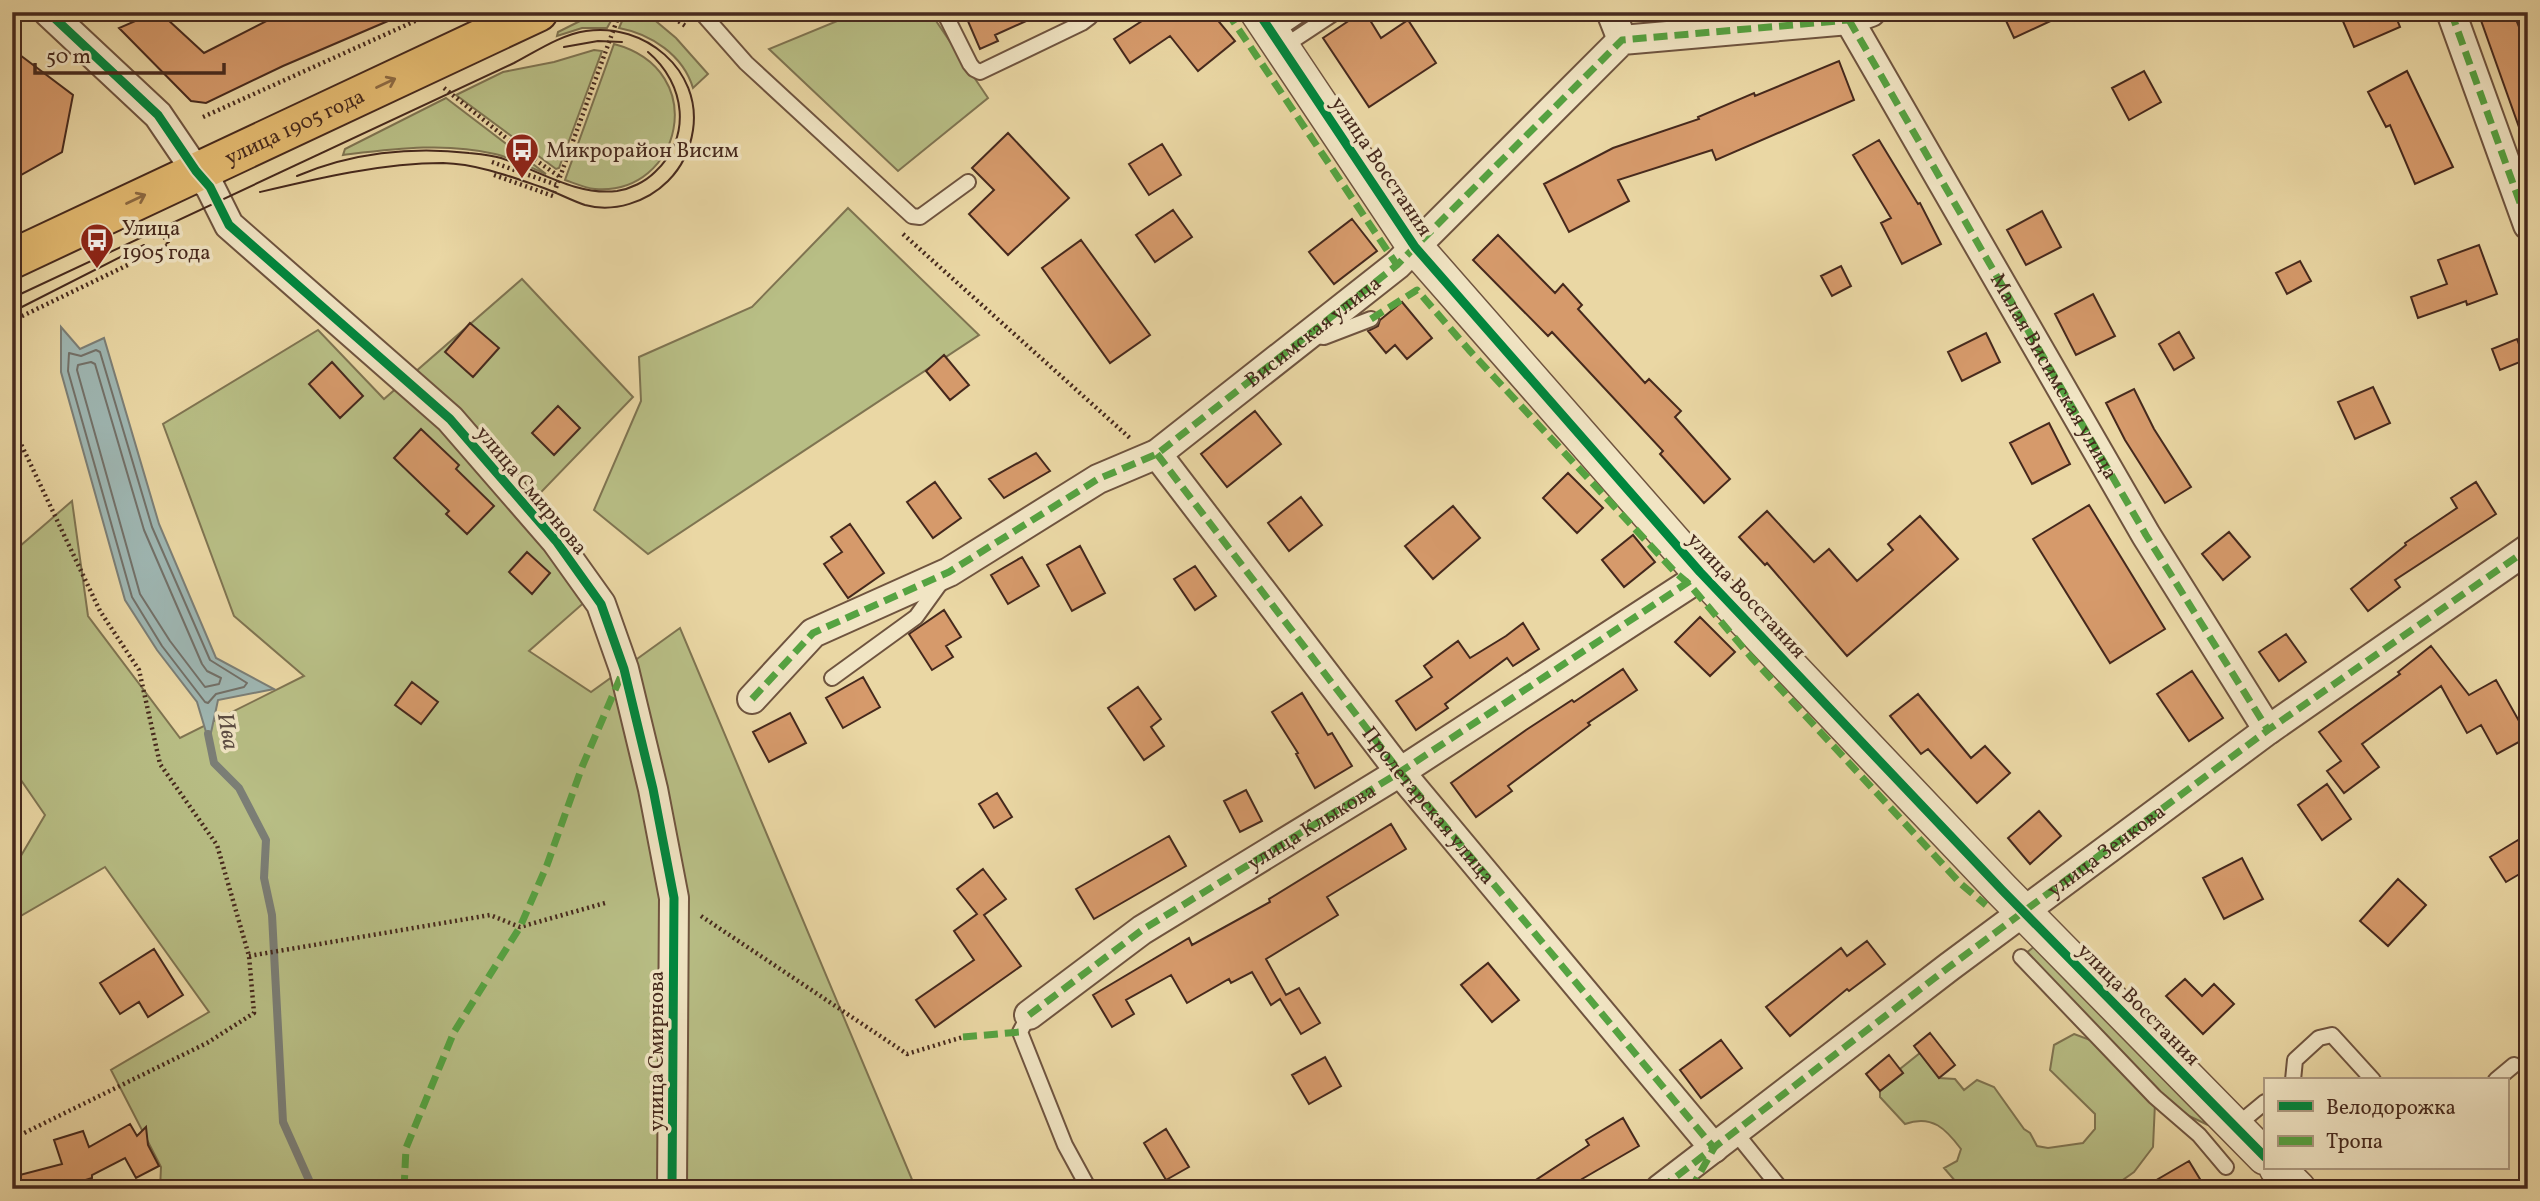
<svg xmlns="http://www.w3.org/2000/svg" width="2540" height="1201" font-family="Vollkorn,serif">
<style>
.green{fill:#b8be85;stroke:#7f7451;stroke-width:2}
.water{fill:#9eb6b2;stroke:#7b7e76;stroke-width:2}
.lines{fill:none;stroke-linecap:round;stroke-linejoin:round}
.shore{stroke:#727068;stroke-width:2}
.stream{stroke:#7b7e76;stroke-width:8}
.building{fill:#d69a6b;stroke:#46291d;stroke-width:2}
.service-casing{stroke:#6f543f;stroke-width:18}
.minor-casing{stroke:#6f543f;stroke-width:32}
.tertiary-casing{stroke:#6f543f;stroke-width:38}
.primary-casing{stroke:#46291d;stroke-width:42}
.path{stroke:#46291d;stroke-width:4.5;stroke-dasharray:2 3.5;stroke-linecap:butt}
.service{stroke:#f1e5c4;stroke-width:14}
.minor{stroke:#f1e5c4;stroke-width:28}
.tertiary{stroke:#f1e5c4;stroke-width:35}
.primary{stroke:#e5bc72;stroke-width:38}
.tram{stroke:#46291d;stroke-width:2}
.quiet{stroke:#55a341;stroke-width:7;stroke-dasharray:14 7;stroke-linecap:butt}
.cycleway-casing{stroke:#f1e5c4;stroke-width:13}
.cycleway{stroke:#00873e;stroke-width:9}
.oneway{stroke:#8e6b43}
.labels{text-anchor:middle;stroke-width:7;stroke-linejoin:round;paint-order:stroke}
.street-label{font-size:21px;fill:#46291d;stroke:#f1e5c4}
.poi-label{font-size:21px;fill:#46291d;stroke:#f1e5c4;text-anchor:start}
.water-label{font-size:23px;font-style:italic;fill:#5c4c42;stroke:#f1e5c4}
</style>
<rect width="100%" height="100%" fill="#ead7a4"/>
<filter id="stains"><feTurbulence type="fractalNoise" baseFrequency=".00286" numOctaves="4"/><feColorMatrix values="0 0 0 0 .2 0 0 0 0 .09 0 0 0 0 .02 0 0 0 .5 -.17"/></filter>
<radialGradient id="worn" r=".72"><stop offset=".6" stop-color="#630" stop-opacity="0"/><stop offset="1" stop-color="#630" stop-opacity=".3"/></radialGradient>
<path class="green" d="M 598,12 L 616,12 L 607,28 L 582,28 L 557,36 L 558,32 Z
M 626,12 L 645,12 L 676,38 L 708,74 L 693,88 C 683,55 651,34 619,28 Z
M 859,12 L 930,12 L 988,98 L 898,171 L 769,49 Z
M 614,44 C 712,70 681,196 595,189 C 585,188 574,183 565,180 Z
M 594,50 L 602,51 L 559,168 L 556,169 L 456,95 L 503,72 L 554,62 Z
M 446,98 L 546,174 C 529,167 512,158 495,154 C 445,142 394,149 343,155 L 345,149 Z
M 848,208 L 979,335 L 648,554 L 594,510 L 641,401 L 639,357 L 752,307 Z
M 522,279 L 633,397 L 518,516 L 587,600 L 529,651 L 591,692 L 680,628 L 916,1189 L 160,1189 L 161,1167 L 111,1070 L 209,1012 L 105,867 L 12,921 L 12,871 L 45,815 L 12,767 L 12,553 L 72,501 L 88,616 L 180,738 L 304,676 L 234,616 L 163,424 L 318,330 L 384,399 Z
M 2040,942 L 2208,1125 L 2170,1107 L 2021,957 Z
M 2074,1034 L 2093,1041 L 2155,1103 L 2153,1147 L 2134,1172 L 2110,1189 L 1962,1189 L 1944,1168 L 1957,1161 L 1961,1149 C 1946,1129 1932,1114 1905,1124 L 1880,1097 L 1880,1091 L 1903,1073 L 1900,1069 L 1920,1053 L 1939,1078 L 1955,1079 L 1964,1090 L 1977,1080 L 1994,1087 L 2024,1129 L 2030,1133 L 2037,1146 L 2048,1148 L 2083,1143 L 2095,1129 L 2095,1114 L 2050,1070 L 2054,1045 Z"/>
<path class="water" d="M 61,327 L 80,349 L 104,338 L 159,524 L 216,658 L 274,689 L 218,700 L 209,742 L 197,702 L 157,650 L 125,600 L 61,372 Z"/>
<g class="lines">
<path class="shore" d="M 96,350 L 100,352 L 152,527 L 210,660 L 247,683 L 244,687 L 216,694 L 208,703 L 205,702 L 162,646 L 132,597 L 68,371 L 69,353 L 81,356 Z
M 91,362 L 95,364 L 144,530 L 202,664 L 207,671 L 221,678 L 219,684 L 205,687 L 170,641 L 140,594 L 77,370 L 78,365 Z"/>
<path class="stream" d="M 208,734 L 214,763 L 239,788 L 266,840 L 264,878 L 272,915 L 283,1122 L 313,1189"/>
</g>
<path class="building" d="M 284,12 L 409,12 L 283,66 L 206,103 L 191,101 L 119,28 L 149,15 L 167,19 L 204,53 Z
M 964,12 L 1046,12 L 995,35 L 998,41 L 980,49 Z
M 1156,12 L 1211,12 L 1235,41 L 1198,71 L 1170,36 L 1130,63 L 1114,39 Z
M 1362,12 L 1365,12 L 1381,38 L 1408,20 L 1436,63 L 1369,107 L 1323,38 Z
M 2002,12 L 2070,12 L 2014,38 Z
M 2339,12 L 2394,12 L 2400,27 L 2354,47 Z
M 2478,12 L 2513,12 L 2521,32 L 2528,29 L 2528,143 L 2525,144 Z
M 12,49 L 73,95 L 62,152 L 12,180 Z
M 1839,61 L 1854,100 L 1716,160 L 1712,150 L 1618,180 L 1629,201 L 1569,232 L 1544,184 L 1613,148 L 1699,119 L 1698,117 L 1754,93 L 1755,96 Z
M 2144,71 L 2161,102 L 2129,120 L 2112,88 Z
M 2407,71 L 2453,167 L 2415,184 L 2390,125 L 2386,127 L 2368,92 Z
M 1008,133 L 1069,198 L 1008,255 L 969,214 L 994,190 L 972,168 Z
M 1879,140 L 1918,204 L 1920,203 L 1941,244 L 1902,264 L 1881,223 L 1891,218 L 1853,155 Z
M 1162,144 L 1181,175 L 1149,195 L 1129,164 Z
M 1173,210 L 1192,237 L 1155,262 L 1136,235 Z
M 2042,211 L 2061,247 L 2026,265 L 2007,230 Z
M 1352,219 L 1377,251 L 1334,284 L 1309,252 Z
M 1498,235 L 1555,293 L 1563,284 L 1582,305 L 1578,309 L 1645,383 L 1649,379 L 1681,411 L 1675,417 L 1730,479 L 1704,503 L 1660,454 L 1663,451 L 1552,332 L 1548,336 L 1473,260 Z
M 1081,240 L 1150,335 L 1110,363 L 1042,268 Z
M 2479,245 L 2497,294 L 2467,305 L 2466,301 L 2418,318 L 2411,297 L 2447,284 L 2438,260 Z
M 2300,261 L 2311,281 L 2287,294 L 2276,273 Z
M 1841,266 L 1851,286 L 1832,296 L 1821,276 Z
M 2093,294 L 2115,336 L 2076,355 L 2055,314 Z
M 1402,302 L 1432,338 L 1407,359 L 1395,345 L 1386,353 L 1368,331 L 1378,326 L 1380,320 Z
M 470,323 L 499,348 L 473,377 L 445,352 Z
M 2179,332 L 2194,358 L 2174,370 L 2159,344 Z
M 1986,333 L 2000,362 L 1962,381 L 1948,352 Z
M 2517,339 L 2525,360 L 2500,370 L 2492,349 Z
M 944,355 L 969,385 L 950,400 L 926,371 Z
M 332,362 L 363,396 L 340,418 L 309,384 Z
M 2373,387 L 2390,423 L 2355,439 L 2338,402 Z
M 2134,389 L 2154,429 L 2191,487 L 2165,503 L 2125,440 L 2106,403 Z
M 558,406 L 580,428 L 554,455 L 532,433 Z
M 1255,411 L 1281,444 L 1227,487 L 1201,454 Z
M 2049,423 L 2070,464 L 2032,484 L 2010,443 Z
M 421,429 L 459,465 L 456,469 L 494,506 L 467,534 L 446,514 L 449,511 L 394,458 Z
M 1036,453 L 1050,471 L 1004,498 L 989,479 Z
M 1568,473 L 1603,508 L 1577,533 L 1543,498 Z
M 935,482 L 961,518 L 933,538 L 907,502 Z
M 2476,482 L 2496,514 L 2395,580 L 2400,587 L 2368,611 L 2351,589 L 2406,545 L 2405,543 L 2457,508 L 2451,498 Z
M 1301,497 L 1322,525 L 1289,551 L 1268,523 Z
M 2089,505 L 2165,629 L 2110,663 L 2033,539 Z
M 1453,506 L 1480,538 L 1433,579 L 1405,546 Z
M 1767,511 L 1814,562 L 1829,549 L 1857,581 L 1893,550 L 1888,544 L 1920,516 L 1958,559 L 1847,656 L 1767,563 L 1765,565 L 1739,537 Z
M 850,524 L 884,573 L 848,598 L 824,564 L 842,552 L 831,537 Z
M 2229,532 L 2250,557 L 2223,580 L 2202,554 Z
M 1633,535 L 1655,562 L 1624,587 L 1602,560 Z
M 1080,546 L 1105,593 L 1072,611 L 1047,565 Z
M 527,552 L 550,573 L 532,594 L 509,572 Z
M 1022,557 L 1039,586 L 1008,604 L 991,575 Z
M 1195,566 L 1216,596 L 1195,610 L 1174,579 Z
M 944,610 L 961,637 L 946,646 L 953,657 L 932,670 L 909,634 Z
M 1700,617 L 1735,652 L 1710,676 L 1675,642 Z
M 1523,623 L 1539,649 L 1513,666 L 1507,658 L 1445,704 L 1448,708 L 1416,730 L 1396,701 L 1432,677 L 1424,666 L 1458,641 L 1470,658 L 1506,636 Z
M 2286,634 L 2306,662 L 2279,681 L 2259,652 Z
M 2431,646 L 2469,695 L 2496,680 L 2528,737 L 2497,754 L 2481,725 L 2467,733 L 2441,686 L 2362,744 L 2379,767 L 2344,793 L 2327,771 L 2341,761 L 2319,732 L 2400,674 L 2398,672 Z
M 1623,669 L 1637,690 L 1588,723 L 1590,725 L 1508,786 L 1512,791 L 1476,817 L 1451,783 L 1526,730 L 1572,700 L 1574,702 Z
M 2192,671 L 2223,718 L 2189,741 L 2157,694 Z
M 863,677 L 880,707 L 843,728 L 826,698 Z
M 412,682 L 438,702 L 421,724 L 395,705 Z
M 1138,687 L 1161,719 L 1151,727 L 1164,746 L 1144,760 L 1108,708 Z
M 1302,693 L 1328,735 L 1332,733 L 1352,766 L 1315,788 L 1296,754 L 1298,753 L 1272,712 Z
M 1918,694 L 1971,758 L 1985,746 L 2010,773 L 1977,803 L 1928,749 L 1921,754 L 1890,716 Z
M 790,713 L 806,743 L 769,762 L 753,732 Z
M 2327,784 L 2351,819 L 2322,840 L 2298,805 Z
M 1246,790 L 1262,821 L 1240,832 L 1224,801 Z
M 997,793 L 1012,817 L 994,828 L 979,804 Z
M 2039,811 L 2061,836 L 2030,864 L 2008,838 Z
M 1391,824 L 1406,849 L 1327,897 L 1338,915 L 1266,959 L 1286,995 L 1299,988 L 1320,1023 L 1301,1034 L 1280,999 L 1271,1005 L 1252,972 L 1231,983 L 1229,979 L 1187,1003 L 1171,975 L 1126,1000 L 1134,1014 L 1112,1027 L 1093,995 L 1189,938 L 1192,945 L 1270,902 L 1269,899 Z
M 1169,836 L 1186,866 L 1094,919 L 1076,889 Z
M 2518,840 L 2528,856 L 2528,869 L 2506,882 L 2490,857 Z
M 2242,858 L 2263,899 L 2224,919 L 2203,878 Z
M 983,869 L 1006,899 L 984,915 L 1021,966 L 935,1027 L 916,1000 L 974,960 L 954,931 L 977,914 L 957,889 Z
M 2398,879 L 2426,905 L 2388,946 L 2360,921 Z
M 1867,941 L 1885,964 L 1849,991 L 1847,989 L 1790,1036 L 1766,1007 L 1841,948 L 1847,956 Z
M 154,949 L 183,995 L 148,1017 L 139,1002 L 120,1014 L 100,983 Z
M 1488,963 L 1519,1000 L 1492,1022 L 1461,985 Z
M 2185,979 L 2202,996 L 2214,984 L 2234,1004 L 2203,1034 L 2166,996 Z
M 1930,1033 L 1955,1065 L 1939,1078 L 1914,1046 Z
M 1721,1040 L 1742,1068 L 1701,1098 L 1680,1070 Z
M 1889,1055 L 1903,1073 L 1880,1091 L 1866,1074 Z
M 1325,1057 L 1341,1086 L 1309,1104 L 1292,1075 Z
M 1623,1118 L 1639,1146 L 1582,1179 L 1588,1189 L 1522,1189 L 1589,1145 L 1586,1140 Z
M 130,1124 L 137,1136 L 146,1127 L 148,1145 L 159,1166 L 136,1178 L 125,1158 L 92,1175 L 92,1178 L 57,1189 L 12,1189 L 12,1177 L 62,1164 L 54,1140 L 83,1131 L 89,1147 Z
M 1166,1129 L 1189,1167 L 1166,1180 L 1144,1143 Z
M 2189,1161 L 2206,1189 L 2141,1189 Z"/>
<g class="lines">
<g class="service-casing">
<path id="service" d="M 701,12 L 746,63 L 912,216 L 920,217 L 968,182
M 944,12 L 970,64 L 974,69 L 980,72 L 1082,23 L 1090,17 L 1091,12
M 1273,33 L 1304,12
M 1283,47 L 1336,12
M 1316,336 L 1324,337 L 1371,319
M 832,678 L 916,617 L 942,581
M 2021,957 L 2155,1097 L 2199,1135 L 2226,1167
M 1029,1015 L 1020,1032 L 1065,1145 L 1089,1189
M 2293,1080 L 2295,1060 L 2319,1038 L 2332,1035 L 2373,1080
M 2496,1080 L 2514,1065
M 2236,1126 L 2265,1102
M 1735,1132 L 1781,1189"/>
</g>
<g class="minor-casing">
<g id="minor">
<path d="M 48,12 L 158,115 L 196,171 L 210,187 L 229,225 L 450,419 L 556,541 L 601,604 L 624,669 L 653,789 L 674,898 L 672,1189"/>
<path d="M 1611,12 L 1622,40"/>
<path d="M 2451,12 L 2528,225"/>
<path id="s1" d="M 1849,20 L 2146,535 L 2268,730"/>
<path id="s2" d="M 1157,454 L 1400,772 L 1714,1148"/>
<path d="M 752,699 L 813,633 L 949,572 L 1098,479 L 1157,454 L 1397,265 L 1622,40 L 1849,20 L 1871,12"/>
<path id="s3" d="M 1029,1015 L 1142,930 L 1400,772 L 1689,584 L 1700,572"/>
<path id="s4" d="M 1660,1189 L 1949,967 L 2268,730 L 2528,549"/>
</g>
</g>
<g class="tertiary-casing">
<path id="tertiary" d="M 1258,12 L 1415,247 L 1700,572 L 2002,890 L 2265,1157
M 2277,1168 L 2298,1189"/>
</g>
<g class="primary-casing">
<g id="primary">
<path id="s5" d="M 12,259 L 538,12"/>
</g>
</g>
<path class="path" d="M 665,12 L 687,27
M 566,20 L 584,12
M 444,88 L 521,150 L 560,177
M 203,117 L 435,12
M 492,162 L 557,185
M 494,175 L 553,196 L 620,12
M 903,234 L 1131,439
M 12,321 L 169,245 L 157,224
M 12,425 L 100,611 L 139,670 L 160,764 L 217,845 L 249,956 L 254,1013 L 207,1043 L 12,1139
M 701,916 L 907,1054 L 963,1037
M 249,956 L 490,915 L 520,927 L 605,903
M 12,1185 L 13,1189"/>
<use href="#service" class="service"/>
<use href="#minor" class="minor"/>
<use href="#tertiary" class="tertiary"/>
<use href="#primary" class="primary"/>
<path class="tram" d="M 564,47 L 598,41 L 622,42
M 297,176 C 350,153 412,146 469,153 C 479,154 491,155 501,158 C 538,170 576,196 617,191 C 630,189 645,182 655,172 C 692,138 686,84 648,52
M 12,298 L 514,63 C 537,51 560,35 586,31 C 644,22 702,70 693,130 C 690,150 682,167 668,181 C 647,202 614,213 585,205 C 570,200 556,192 541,187 C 509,176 477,164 443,163 C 382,163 319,178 260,192
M 12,312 L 144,245"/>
<g class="quiet">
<path d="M 1227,12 L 1397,265"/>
<path d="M 2451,12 L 2528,225"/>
<path d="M 1849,20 L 2146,535 L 2268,730"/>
<path d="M 1371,319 L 1417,290 L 1469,350 L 1676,573 L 1689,584 L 1751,657 L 1961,884 L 1986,905"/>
<path d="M 1157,454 L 1400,772 L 1714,1148 L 1691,1189"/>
<path id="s6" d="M 752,699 L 813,633 L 949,572 L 1098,479 L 1157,454 L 1397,265 L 1622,40 L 1849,20 L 1871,12"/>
<path d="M 1029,1015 L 1142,930 L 1400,772 L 1693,579"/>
<path d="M 963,1037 L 1020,1032"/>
<path d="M 404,1189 L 406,1148 L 454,1032 L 520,927 L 547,865 L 582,767 L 624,669"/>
<path d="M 1660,1189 L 1949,967 L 2268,730 L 2528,549"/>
</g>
<g class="cycleway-casing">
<path id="cycleway" d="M 48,12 L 158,115 L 196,171 L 210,187 L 229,225 L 450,419 L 556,541 L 601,604 L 624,669 L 653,789 L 674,898 L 672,1189
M 1258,12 L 1415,247 L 1700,572 L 2002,890 L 2265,1157"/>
</g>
<use href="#cycleway" class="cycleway"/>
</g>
<defs><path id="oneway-shaft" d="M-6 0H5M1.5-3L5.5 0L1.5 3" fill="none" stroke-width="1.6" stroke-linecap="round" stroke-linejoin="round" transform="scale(1.75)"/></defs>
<g class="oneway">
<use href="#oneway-shaft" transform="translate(386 83) rotate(-25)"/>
<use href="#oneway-shaft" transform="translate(136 199) rotate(-25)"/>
</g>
<defs>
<g id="bus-pin" transform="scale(1.75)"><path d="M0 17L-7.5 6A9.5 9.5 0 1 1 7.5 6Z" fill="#8f2418" stroke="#f1e5c4"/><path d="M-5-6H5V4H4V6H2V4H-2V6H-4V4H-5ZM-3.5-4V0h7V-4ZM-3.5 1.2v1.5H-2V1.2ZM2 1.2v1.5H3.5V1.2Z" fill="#fff"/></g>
</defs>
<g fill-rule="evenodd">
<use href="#bus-pin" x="522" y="150"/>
<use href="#bus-pin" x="97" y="240"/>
</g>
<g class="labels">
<g class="street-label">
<text dy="7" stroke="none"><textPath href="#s5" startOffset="312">улица 1905 года</textPath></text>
<text transform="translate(1382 166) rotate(56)" y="7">улица Восстания</text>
<text dy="7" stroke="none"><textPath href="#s6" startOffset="677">Висимская улица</textPath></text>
<text dy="7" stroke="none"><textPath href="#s1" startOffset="411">Малая Висимская улица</textPath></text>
<text transform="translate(532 490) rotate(50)" y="7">улица Смирнова</text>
<text transform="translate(1747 595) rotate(47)" y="7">улица Восстания</text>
<text dy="7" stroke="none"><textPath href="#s2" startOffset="444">Пролетарская улица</textPath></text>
<text dy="7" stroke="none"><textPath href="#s3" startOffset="340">улица Клыкова</textPath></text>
<text dy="7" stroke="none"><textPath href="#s4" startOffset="560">улица Зенкова</textPath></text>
<text transform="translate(2139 1004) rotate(45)" y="7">улица Восстания</text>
<text transform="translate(656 1051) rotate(-90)" y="7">улица Смирнова</text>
</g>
<g class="poi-label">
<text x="546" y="157">Микрорайон Висим</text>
<text x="122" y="235">Улица<tspan x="122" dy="24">1905 года</tspan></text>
</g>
<g class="water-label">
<text transform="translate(229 731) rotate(80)" y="8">Ива</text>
</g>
</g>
<rect width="2540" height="1201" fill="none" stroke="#ead7a4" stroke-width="42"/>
<rect x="14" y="14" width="2512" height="1173" fill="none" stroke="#46291d" stroke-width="3.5"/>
<rect x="21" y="21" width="2498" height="1159" fill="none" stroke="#46291d" stroke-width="2"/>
<rect x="2264" y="1078" width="245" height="91" fill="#f1e5c4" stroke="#ad9a81" stroke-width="2"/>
<rect x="2278" y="1101" width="35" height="10" fill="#00873e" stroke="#ad9a81" stroke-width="2"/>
<text x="2326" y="1114" font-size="21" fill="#46291d">Велодорожка</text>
<rect x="2278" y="1136" width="35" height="10" fill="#55a341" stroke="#ad9a81" stroke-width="2"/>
<text x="2326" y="1148" font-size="21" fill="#46291d">Тропа</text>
<path d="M35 63v10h189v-10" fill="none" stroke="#46291d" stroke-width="3.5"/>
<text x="46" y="63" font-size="21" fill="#46291d" stroke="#f1e5c4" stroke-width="5" paint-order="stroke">50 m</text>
<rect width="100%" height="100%" filter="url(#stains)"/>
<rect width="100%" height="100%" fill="url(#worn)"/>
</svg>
